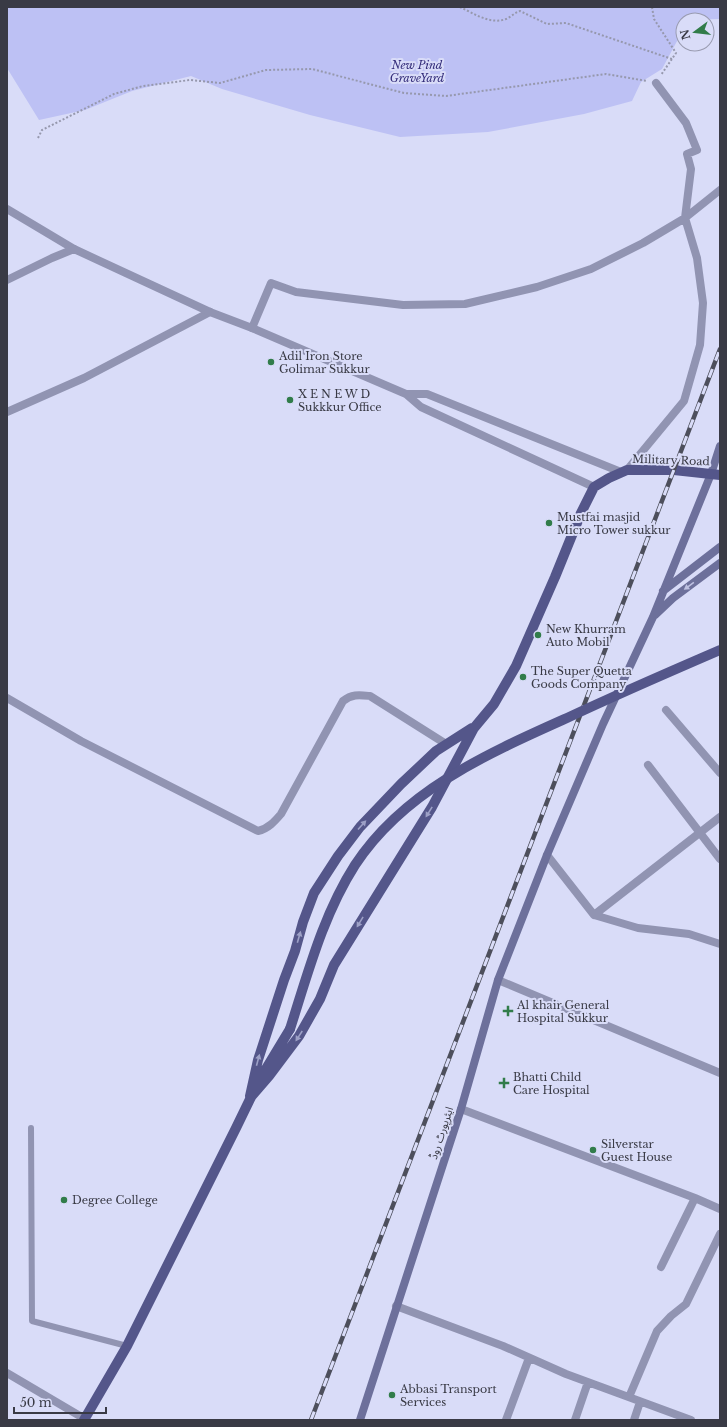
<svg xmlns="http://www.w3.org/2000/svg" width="727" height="1427" font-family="'Libre Baskerville','Noto Sans Arabic',serif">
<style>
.green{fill:#bdc1f4}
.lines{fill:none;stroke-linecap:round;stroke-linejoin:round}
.path{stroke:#9698ad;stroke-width:2;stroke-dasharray:2 2;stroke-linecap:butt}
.service{stroke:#9194b2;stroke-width:6}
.minor{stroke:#9194b2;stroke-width:8}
.tertiary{stroke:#9194b2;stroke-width:8}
.secondary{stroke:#6d709b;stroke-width:8}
.primary{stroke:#54568a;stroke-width:10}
.rail-casing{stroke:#4d4f5c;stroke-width:4.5}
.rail{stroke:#d9dcf8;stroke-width:3;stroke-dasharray:9;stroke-linecap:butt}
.primary-bridge{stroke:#54568a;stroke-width:10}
.oneway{fill:#bec1e1}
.oneway2{fill:#9da0c6}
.poi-dot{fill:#317c4a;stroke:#d9dcf8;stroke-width:1.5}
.labels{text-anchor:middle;stroke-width:4;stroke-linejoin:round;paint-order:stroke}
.park-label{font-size:11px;font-style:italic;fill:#322b79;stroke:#d9dcf8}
.poi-label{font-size:11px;fill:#393a45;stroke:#d9dcf8;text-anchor:start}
.street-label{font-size:11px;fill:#393a45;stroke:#d9dcf8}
</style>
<rect width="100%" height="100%" fill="#d9dcf8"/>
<path class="green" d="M 7,7 L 720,7 L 720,19 L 683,20 L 683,30 L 662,69 L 641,82 L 632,101 L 584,114 L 488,132 L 400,137 L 310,115 L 222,89 L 191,76 L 132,91 L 85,110 L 39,120 L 7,68 Z"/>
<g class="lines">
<path class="path" d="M 460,7 C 473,13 490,25 506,19 C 511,17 514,13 520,11 L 547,24 L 566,23 L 672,59
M 652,7 L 654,19 L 676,53 L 661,75
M 38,138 L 42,130 L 114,94 L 143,86 L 190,80 L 220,83 L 266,70 L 312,69 L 404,93 L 446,96 L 606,74 L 647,81"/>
<path class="service" d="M 31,1128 L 32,1321 L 127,1346"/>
<path class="minor" d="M 7,209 L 74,249
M 252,328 L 271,283 L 296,292 L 403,305 L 465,304 L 537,287 L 591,269 L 643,243 L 685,218 L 720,190
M 7,412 L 84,378 L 210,312
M 627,470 L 684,401 L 700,345 L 703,303 L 697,258 L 685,218 L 691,169 L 687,154 L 697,150 L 686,123 L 656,83
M 7,698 L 81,741 L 258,831 C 268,829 275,821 281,814 L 343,701 C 352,694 359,695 370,696 L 446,744
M 666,710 L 720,773
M 648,765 L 720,859
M 547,855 L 594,915 L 638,928 L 689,934 L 720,944
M 594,915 L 720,817
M 498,980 L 720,1073
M 461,1109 L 695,1198 L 720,1209
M 661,1267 L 695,1198
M 396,1306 L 503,1346 L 566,1374 L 691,1420
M 7,1373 L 85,1419
M 629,1397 L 657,1331 L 671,1316 L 686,1304 L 720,1234
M 506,1420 L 529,1358
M 575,1420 L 588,1382
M 634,1420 L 640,1402"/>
<path class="tertiary" d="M 7,280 L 52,258 L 74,249 L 210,312 L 252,328 L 406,394 L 421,407 L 594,487
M 406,394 L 427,394 L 621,472"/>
<path class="secondary" d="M 663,591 L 720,547
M 655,615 L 673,598 L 720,563
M 360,1420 L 461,1109 L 498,980 L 547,855 L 603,724 L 653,617 L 711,474 L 720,446"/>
<path class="primary" d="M 261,1077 L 290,1029
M 250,1096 L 258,1060 L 284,980 L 295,951 L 303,922 L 314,893 L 338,856 L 360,827 L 401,784 L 436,751 L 472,728
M 250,1098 L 269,1076 L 299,1036 L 320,999 L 334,965 L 432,807 L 474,728 L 494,704 L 516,666 L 555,577 L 581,513 L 594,487 L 609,478 L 627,470 L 674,470 L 720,475
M 84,1420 L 127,1346 L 236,1128 L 253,1093"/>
<g class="rail-casing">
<path id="rail" d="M 311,1420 L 720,349"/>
</g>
<use href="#rail" class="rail"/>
<path class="primary-bridge" d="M 290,1029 C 308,973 323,915 355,865 C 404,790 489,753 567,718 C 618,694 669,672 720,650"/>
</g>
<defs><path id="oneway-solid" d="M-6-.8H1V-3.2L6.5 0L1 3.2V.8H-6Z"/></defs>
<use class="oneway" href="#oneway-solid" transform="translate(689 586) rotate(144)"/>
<g class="oneway2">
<use href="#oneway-solid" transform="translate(429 812) rotate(122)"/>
<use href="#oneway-solid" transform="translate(362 825) rotate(-48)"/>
<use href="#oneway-solid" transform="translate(360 922) rotate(121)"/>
<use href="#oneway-solid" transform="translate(299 937) rotate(-74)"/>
<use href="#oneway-solid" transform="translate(299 1036) rotate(123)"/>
<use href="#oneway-solid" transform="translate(258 1060) rotate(-75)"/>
</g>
<g class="poi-dot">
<circle cx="271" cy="362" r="4"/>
<circle cx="290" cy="400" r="4"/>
<circle cx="549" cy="523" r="4"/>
<circle cx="538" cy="635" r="4"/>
<circle cx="523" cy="677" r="4"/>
<path d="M506 1005h4v4h4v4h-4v4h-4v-4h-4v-4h4z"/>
<path d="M502 1077h4v4h4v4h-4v4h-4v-4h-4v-4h4z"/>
<circle cx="593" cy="1150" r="4"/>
<circle cx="64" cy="1200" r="4"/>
<circle cx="392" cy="1395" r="4"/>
</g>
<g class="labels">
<g class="park-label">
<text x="417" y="69">New Pind<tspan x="417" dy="13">GraveYard</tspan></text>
</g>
<g class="poi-label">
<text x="279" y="360">Adil Iron Store<tspan x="279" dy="13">Golimar Sukkur</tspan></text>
<text x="298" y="398">X E N E W D<tspan x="298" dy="13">Sukkkur Office</tspan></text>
<text x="557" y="521">Mustfai masjid<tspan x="557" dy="13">Micro Tower sukkur</tspan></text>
<text x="546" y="633">New Khurram<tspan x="546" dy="13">Auto Mobil</tspan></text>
<text x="531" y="675">The Super Quetta<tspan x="531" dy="13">Goods Company</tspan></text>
<text x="517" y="1009">Al khair General<tspan x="517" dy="13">Hospital Sukkur</tspan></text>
<text x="513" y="1081">Bhatti Child<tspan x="513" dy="13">Care Hospital</tspan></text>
<text x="601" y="1148">Silverstar<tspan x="601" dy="13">Guest House</tspan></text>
<text x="72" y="1204">Degree College</text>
<text x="400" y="1393">Abbasi Transport<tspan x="400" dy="13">Services</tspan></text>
</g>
<g class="street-label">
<text transform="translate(671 460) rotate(2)" y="4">Military Road</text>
<text transform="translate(441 1133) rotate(-72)" y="4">ایئرپورٹ روڈ</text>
</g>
</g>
<rect width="727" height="1427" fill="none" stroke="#393a45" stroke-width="16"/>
<g transform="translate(695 32) rotate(255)"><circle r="19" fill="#d9dcf8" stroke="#999bb0"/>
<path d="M0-3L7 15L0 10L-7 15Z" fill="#317c4a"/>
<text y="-6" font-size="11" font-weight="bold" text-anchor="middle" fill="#393a45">N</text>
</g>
<path d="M14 1407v6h92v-6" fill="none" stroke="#393a45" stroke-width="2"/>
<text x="20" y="1407" font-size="12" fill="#393a45" stroke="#d9dcf8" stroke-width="3" paint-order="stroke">50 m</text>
</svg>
